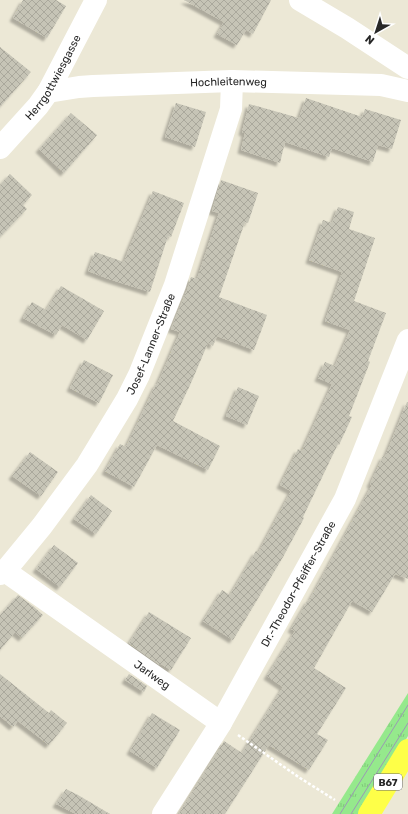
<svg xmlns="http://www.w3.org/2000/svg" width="408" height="814" font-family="Rubik,sans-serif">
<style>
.grass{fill:url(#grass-tufts)}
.building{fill:url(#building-cross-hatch);filter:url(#shadow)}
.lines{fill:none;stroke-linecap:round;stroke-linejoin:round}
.path{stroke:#fff;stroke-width:2.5;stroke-dasharray:3 2;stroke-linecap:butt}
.street{stroke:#fff;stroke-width:22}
.primary{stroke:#feff48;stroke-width:22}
.tram{stroke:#9b99b4;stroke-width:1}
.labels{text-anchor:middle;stroke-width:4;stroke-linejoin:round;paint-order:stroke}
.shield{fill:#fff;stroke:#686868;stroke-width:1}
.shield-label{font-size:10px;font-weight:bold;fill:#272727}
.street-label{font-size:11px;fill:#272727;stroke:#fff}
</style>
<defs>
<pattern id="grass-tufts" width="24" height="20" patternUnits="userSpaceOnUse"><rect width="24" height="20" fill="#95e98c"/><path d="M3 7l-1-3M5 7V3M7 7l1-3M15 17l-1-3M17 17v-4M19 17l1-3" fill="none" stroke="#80c879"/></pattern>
<pattern id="building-cross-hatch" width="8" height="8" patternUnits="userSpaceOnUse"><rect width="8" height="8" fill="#c6c4b6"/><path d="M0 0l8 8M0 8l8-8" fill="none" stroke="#aaa89c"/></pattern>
<filter id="shadow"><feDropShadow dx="-3.5" dy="3.5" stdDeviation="1" flood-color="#0004"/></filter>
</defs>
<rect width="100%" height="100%" fill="#ece8d6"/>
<path class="grass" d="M 408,693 L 408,736 L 360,814 L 332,814 Z"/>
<path class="building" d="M 23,0 L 56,0 L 66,6 L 47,38 L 13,18 Z
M 184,0 L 271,0 L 253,34 L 246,30 L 237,45 L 217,34 L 224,22 Z
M 0,47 L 31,72 L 0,107 Z
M 306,98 L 362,117 L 365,109 L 401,120 L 392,149 L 378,145 L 373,162 L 332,148 L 329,157 L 285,142 L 280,163 L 241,150 L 245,133 L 242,132 L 249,104 L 299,118 Z
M 176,103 L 206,112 L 195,147 L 165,137 Z
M 71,113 L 97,135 L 64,173 L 39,149 Z
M 10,174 L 32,195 L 23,205 L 27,209 L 0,237 L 0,185 Z
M 221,180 L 258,193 L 248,223 L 245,222 L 219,297 L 267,315 L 254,350 L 217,336 L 213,346 L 208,343 L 191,383 L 173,421 L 220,446 L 208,470 L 157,445 L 134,487 L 105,471 L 120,444 L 126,447 L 156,384 L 157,385 L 180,332 L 171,329 L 187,290 L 191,277 L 197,279 L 219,213 L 212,211 Z
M 153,191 L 184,203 L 171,237 L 168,236 L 150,292 L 109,279 L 88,271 L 95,252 L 124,262 L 128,251 Z
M 338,207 L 354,212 L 349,229 L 375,238 L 354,301 L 386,313 L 368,361 L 370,362 L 349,416 L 352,417 L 339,445 L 338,444 L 303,517 L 304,518 L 283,557 L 233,640 L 203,621 L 222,590 L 230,595 L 256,551 L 258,553 L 291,491 L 280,485 L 298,449 L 302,451 L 332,384 L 318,378 L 325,362 L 335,366 L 350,330 L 325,321 L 342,272 L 309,260 L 323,220 L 332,223 Z
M 61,286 L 104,311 L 87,340 L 62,325 L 56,335 L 23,318 L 32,302 L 46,310 Z
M 84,360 L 113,375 L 99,403 L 70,388 Z
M 238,387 L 259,396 L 247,425 L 226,416 Z
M 407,402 L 408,402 L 408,579 L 395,574 L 372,612 L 352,601 L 314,668 L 346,688 L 317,734 L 328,740 L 309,770 L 269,745 L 225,814 L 179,814 L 224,741 L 242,753 L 283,687 L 267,676 L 295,631 L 291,629 L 308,600 L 309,601 L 372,485 L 370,484 L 383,456 L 385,457 Z
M 30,452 L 58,472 L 41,496 L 12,476 Z
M 91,495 L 112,511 L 96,534 L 74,519 Z
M 54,545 L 78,563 L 60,587 L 36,569 Z
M 18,595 L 34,607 L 43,615 L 22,638 L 15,632 L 0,650 L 0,615 Z
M 149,612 L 191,638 L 171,670 L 161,664 L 160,665 L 129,643 Z
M 0,674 L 49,713 L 51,710 L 67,723 L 49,745 L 18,721 L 13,727 L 0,716 Z
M 129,674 L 147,686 L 144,692 L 125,680 Z
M 152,713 L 180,730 L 157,768 L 130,751 Z
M 66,789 L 78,795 L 110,814 L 76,814 L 56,804 Z"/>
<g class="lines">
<path class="path" d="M 238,735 L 300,778 L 335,800"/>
<g class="street">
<path d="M 300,0 L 347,28 L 408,68"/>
<path id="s1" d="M 48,92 L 79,87 L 93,86 L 232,81 L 381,85 L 408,91"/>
<path id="s2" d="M 0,148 L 38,106 L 48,92 L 96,0"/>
<path id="s3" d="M 5,571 L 221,723"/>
<path id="s4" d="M 0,574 L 5,571 L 42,526 L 87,465 L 127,399 L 139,375 L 175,285 L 231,109 L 232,81"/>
<path id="s5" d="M 163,814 L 221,723 L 345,499 L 408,340"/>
</g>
<path class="primary" d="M 369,814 L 408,750"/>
<path class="tram" d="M 340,814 L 408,705
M 351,814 L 408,723"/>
</g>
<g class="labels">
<rect class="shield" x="374" y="774" width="28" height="16" rx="3"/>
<g class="shield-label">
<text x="388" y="786">B67</text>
</g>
<g class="street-label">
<text dy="4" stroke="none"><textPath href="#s2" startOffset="89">Herrgottwiesgasse</textPath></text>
<text dy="4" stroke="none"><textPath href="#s1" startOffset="181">Hochleitenweg</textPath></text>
<text dy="4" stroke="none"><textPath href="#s4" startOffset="277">Josef-Lanner-Straße</textPath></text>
<text dy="4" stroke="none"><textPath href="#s5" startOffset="267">Dr.-Theodor-Pfeiffer-Straße</textPath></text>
<text dy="4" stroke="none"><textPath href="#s3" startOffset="180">Jarlweg</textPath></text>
</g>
</g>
<g transform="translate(376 32) rotate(219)" stroke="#ffffff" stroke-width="3" paint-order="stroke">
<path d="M0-3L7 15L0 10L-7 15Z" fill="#272727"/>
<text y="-6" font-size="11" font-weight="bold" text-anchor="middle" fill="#272727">N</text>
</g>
</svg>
